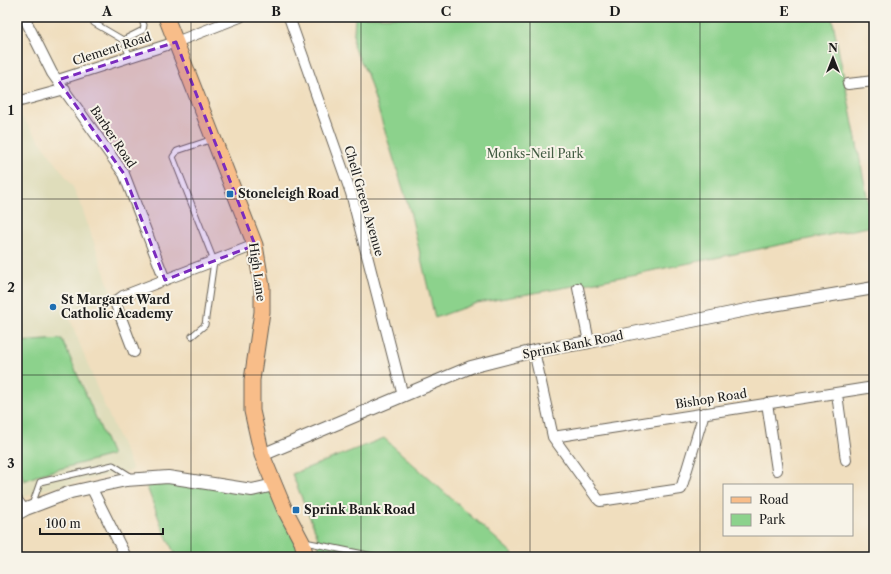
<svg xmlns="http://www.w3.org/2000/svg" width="891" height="574" font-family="'Libre Caslon Text',serif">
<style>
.built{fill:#dfddbb}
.green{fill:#8cd28c;stroke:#547754}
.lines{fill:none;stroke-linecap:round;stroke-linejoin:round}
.service-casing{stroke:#666055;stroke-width:7}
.minor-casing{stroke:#666055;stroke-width:12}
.tertiary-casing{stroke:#666055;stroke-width:14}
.primary-casing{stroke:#666055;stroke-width:17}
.service{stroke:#fff;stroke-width:5}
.minor{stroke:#fff;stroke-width:10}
.tertiary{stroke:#fff;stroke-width:12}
.primary{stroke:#f8bd89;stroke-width:15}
.marked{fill:#7b2cbf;fill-opacity:0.2;stroke:#7b2cbf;stroke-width:3;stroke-dasharray:8 5;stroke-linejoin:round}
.grid{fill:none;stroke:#1c1c1c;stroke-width:1;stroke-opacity:0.55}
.poi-dot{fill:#1f6fb2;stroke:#f7f3e8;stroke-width:1.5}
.labels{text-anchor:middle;stroke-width:4;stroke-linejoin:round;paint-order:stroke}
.street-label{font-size:12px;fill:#1c1c1c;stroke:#f7f3e8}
.park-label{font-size:12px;fill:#435c43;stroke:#f7f3e8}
.poi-label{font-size:12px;font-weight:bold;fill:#1c1c1c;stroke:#f7f3e8;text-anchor:start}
.neatline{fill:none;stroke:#1c1c1c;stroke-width:1.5}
.grid-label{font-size:13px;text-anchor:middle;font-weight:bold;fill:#1c1c1c}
</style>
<rect width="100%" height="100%" fill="#f7f3e8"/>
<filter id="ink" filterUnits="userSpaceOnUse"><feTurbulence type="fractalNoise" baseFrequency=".025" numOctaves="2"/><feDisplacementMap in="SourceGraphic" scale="8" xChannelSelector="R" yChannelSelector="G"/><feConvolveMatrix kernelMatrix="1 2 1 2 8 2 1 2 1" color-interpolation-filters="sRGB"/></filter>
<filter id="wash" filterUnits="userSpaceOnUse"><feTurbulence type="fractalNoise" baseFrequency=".012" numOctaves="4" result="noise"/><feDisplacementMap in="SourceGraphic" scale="16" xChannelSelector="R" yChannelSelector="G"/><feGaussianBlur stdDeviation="0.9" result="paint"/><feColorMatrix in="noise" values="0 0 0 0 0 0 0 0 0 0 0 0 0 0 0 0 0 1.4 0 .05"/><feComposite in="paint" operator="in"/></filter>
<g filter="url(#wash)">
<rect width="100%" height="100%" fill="#f0debe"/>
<path class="built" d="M 19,113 L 72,185 L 81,205 L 111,292 L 107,294 L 108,300 L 68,314 L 99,393 L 133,470 L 43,490 L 17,500 L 17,114 Z"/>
<path class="green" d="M 355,17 L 832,17 L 873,226 L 596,282 L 477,303 L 435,318 L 410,211 L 367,74 L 353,46 Z
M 62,339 L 112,455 L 41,474 L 24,481 L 17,462 L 17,342 Z
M 384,438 L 512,553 L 514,557 L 320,557 L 317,535 L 292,474 Z
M 144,479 L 217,484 L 274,485 L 306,557 L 176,557 L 162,527 Z"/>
</g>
<g filter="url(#ink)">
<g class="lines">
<g class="service-casing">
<path id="service" d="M 94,23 L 123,40 L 130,57
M 123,40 L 143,30 L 144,25 L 140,17
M 192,336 L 205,325 L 214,261 L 173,157 L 177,151 L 213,139
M 17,496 L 26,508
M 32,505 L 40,482 L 113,465 L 132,477
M 305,542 L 378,557"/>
</g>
<g class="minor-casing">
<path id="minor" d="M 24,17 L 52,73 L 124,174 L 165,280
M 289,17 L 351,193 L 403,396
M 58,80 L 176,42 L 240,17
M 848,84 L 874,81
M 17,102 L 65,89
M 578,288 L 589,342
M 534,351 L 553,437 L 597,498 L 600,501 L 681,489 L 704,413
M 134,352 L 115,302 L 123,296 L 255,245
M 837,394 L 846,460
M 767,403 L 777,470
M 553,437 L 874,387
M 91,487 L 126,557"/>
</g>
<g class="tertiary-casing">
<path id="tertiary" d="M 262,455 L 471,367 L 534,351 L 589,342 L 761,307 L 874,288
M 17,514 L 26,509 L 71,492 L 126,480 L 168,477 L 252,490 L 274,485"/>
</g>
<g class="primary-casing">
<path id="primary" d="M 166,17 L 255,245 L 262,287 L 262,312 L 252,380 L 252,411 L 262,455 L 284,508 L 302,542 L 306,557"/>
</g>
<use href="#service" class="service"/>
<use href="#minor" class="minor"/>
<use href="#tertiary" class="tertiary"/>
<use href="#primary" class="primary"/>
</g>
</g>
<path class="marked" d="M 176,42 L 255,245 L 165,280 L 124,174 L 58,80 Z"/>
<path class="grid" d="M 191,17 L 191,557M 361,17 L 361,557M 530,17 L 530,557M 700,17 L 700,557M 17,199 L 874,199M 17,375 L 874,375"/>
<g class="poi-dot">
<rect x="226" y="190" width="8" height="8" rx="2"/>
<circle cx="53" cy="307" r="4"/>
<rect x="292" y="506" width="8" height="8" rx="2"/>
</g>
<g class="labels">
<g class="street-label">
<text transform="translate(112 49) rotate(-18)" y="4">Clement Road</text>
<text transform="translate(113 137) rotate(56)" y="4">Barber Road</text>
<text transform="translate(364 201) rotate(74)" y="4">Chell Green Avenue</text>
<text transform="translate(257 272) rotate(82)" y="4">High Lane</text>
<text transform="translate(573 345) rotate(-11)" y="4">Sprink Bank Road</text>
<text transform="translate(711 399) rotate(-9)" y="4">Bishop Road</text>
</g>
<g class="park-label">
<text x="535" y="158">Monks-Neil Park</text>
</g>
<g class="poi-label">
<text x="238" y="198">Stoneleigh Road</text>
<text x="61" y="304">St Margaret Ward<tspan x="61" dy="14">Catholic Academy</tspan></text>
<text x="304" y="514">Sprink Bank Road</text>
</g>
</g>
<rect width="891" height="574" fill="none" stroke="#f7f3e8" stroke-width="44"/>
<rect x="723" y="484" width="130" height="52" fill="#f7f3e8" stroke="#9f9d96"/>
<rect x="731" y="497" width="20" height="6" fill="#f8bd89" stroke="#9f9d96"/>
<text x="759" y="504" font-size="12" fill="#1c1c1c">Road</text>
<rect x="731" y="514" width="20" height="12" fill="#8cd28c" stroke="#9f9d96"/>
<text x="759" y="524" font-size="12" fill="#1c1c1c">Park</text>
<g transform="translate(833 58)" stroke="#f7f3e8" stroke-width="3" paint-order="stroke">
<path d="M0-3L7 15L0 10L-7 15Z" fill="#1c1c1c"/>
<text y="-6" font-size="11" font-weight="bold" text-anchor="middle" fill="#1c1c1c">N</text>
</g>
<path d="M40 528v6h123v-6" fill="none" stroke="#1c1c1c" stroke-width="2"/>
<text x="46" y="528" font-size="12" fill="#1c1c1c" stroke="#f7f3e8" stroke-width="3" paint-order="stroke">100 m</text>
<rect x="22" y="22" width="847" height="530" class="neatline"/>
<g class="grid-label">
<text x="107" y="16">A</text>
<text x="276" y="16">B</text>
<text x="446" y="16">C</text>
<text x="615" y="16">D</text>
<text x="784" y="16">E</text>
<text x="11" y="115">1</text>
<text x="11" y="292">2</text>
<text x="11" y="468">3</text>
</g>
</svg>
